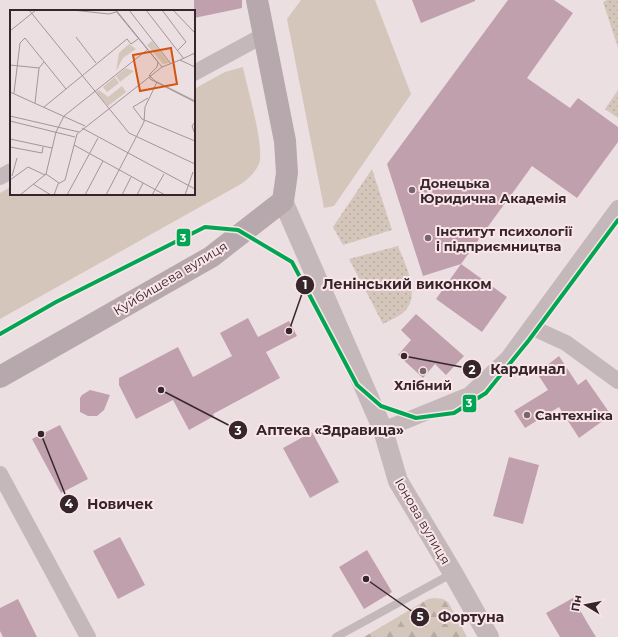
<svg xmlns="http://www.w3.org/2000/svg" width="618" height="637" font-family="Montserrat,sans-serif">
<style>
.grass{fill:url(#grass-dots)}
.forest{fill:url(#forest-firs)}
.park{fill:#d4c6ba}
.building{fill:#c1a0ae}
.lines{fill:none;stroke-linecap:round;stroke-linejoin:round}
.service{stroke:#c5b8bb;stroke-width:8}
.minor{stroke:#c5b8bb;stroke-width:16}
.tertiary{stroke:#c5b8bb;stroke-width:20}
.secondary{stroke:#b6a8ac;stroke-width:22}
.tram-1-casing{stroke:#fae5e9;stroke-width:7}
.tram-1{stroke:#00a651;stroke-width:4}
.poi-dot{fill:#76676c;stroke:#fae5e9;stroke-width:1.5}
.labels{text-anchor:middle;stroke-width:4;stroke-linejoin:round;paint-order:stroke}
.poi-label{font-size:13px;font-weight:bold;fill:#36262c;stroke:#fae5e9;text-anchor:start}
.street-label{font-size:13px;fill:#36262c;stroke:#fae5e9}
.inset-road{fill:none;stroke:#a39599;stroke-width:1}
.view{fill:#d6540f;fill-opacity:0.15;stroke:#d6540f;stroke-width:2}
.inset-edge{fill:none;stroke:#36262c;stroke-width:2}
.leader{fill:none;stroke:#36262c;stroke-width:1.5}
.callout-dot{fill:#36262c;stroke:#fae5e9;stroke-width:1.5}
.mark-label{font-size:12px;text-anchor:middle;font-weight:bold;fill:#fff}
.callout-label{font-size:14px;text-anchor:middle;font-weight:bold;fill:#36262c;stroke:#fae5e9;stroke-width:4;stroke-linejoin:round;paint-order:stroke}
.line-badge{stroke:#fae5e9;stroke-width:1.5}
.badge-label{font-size:11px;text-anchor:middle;font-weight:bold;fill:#fff}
</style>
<defs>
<pattern id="grass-dots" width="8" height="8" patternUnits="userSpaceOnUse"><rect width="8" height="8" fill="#d4c6ba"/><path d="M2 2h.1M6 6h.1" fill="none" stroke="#b7aaa0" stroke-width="1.8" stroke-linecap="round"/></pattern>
<pattern id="forest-firs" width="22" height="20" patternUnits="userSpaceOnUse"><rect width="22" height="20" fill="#d4c6ba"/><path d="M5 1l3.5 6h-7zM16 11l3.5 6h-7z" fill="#b7aaa0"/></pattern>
</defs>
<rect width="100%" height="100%" fill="#ecdfe2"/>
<path class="grass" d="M 607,0 L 618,0 L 618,48 L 603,2 Z
M 618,90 L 618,118 L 605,109 Z
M 372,169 L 392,230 L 343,245 L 333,227 Z
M 398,246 C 405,264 421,294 405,311 C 399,317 390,320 383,324 L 349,259 Z"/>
<path class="forest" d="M 434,598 L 443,599 L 448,602 L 467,637 L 364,637 L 428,599 Z"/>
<path class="park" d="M 301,0 L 375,0 L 411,94 L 334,206 L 324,208 L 287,19 Z
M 243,67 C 247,88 265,146 259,164 C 255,173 248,179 241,184 L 0,319 L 0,193 L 11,187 L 11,194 L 194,194 L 194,89 L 225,72 Z"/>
<path class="building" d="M 194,0 L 242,0 L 242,8 L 194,18 Z
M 412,0 L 475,0 L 475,1 L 421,23 Z
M 508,0 L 554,0 L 573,13 L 527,78 L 570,108 L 578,98 L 618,127 L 618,142 L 577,198 L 532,166 L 461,264 L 423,276 L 387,164 Z
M 461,264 L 507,297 L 482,332 L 436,299 Z
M 416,314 L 464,356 L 446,375 L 435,364 L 423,378 L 398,355 L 411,340 L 401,330 Z
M 248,318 L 258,337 L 289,321 L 297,336 L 266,352 L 280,378 L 213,414 L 214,416 L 189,430 L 173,400 L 136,419 L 119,385 L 119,378 L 178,347 L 193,377 L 232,356 L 220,333 Z
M 559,356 L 578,385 L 586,379 L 611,415 L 579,438 L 559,407 L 525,428 L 514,411 L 548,390 L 537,373 Z
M 90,390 L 110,395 L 104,410 L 97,416 L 88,416 L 80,412 L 80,398 L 82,395 Z
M 60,425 L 88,479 L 61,493 L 32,439 Z
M 312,432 L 339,482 L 310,498 L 283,448 Z
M 509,457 L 539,465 L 523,524 L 493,516 Z
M 120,537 L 145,585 L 118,599 L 93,551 Z
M 367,550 L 392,592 L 364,609 L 339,567 Z
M 573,598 L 588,624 L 596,637 L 560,637 L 546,613 Z
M 18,599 L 37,637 L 3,637 L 0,631 L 0,608 Z"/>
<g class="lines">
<path class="service" d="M 336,637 L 453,573"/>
<path class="minor" d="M 194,73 L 264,35
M 0,177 L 11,171
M 531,327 L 566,343 L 618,381
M 383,430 L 469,395 L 508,358 L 618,208
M 0,474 L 88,637"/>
<path class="tertiary" d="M 283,201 L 383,430 L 398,481 L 453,573 L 489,637"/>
<path class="secondary" d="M 0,377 L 211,257 L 283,201 L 287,173 L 285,141 L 257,0"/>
<g class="tram-1-casing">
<path id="tram-1" d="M 0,334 L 56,302 L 205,227 L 238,230 L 292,262 L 357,385 L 381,406 L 416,418 L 454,413 L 486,393 L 529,340 L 618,220"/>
</g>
<use href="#tram-1" class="tram-1"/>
</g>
<g class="poi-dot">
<circle cx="412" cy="190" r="4"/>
<circle cx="428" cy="238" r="4"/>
<circle cx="423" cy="371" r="4"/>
<circle cx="527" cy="415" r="4"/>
</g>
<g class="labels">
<g class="poi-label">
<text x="420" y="188">Донецька<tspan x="420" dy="15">Юридична Академія</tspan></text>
<text x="436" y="236">Інститут психології<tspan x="436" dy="15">і підприємництва</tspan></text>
<text x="423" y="390" text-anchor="middle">Хлібний</text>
<text x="535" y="420">Сантехніка</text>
</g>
<g class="street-label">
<text transform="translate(170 278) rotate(-31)" y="5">Куйбишева вулиця</text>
<text transform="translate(423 521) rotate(60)" y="5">Іонова вулиця</text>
</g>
</g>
<g transform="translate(10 10)">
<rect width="185" height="185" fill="#ecdfe2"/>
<path d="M 116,58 L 124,61 L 110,72 L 106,66 ZM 105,67 L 109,73 L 97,82 L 93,77 Z" fill="#d4c6ba"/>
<path d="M 119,34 L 126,39 L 113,48 L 106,61 L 109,43 ZM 112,76 L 116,82 L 98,96 L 86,82 L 89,80 L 98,87 Z" fill="#d4c6ba"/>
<path d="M 142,31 L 159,53 L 153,54 L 137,35 Z" fill="#d4c6ba"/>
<path class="inset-road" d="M 19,0 L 119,123 L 185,154M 62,0 L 99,4 L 106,2M 105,0 L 152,57 L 170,50 L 185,57M 106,0 L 148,52 L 147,57 L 140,64 L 140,69 L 185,92M 119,0 L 161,54M 136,0 L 174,49M 152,0 L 176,32 L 167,41M 163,0 L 185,23M 0,21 L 26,0M 66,27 L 86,53M 170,50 L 185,43M 0,55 L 29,58M 139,65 L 145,71 L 185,91M 0,82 L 75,116M 4,83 L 10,33 L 15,28 L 56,79M 138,88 L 123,97 L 132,109 L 185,131M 25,93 L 29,58 L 34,52M 34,97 L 117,29 L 121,34 L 128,29M 0,106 L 69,122M 0,111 L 65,127M 185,112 L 182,116 L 185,124M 72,118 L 185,179M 0,129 L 42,138M 64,135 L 155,185M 0,137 L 32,143 L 33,137M 36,164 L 49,173M 2,166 L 7,148M 0,170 L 18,157 L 35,165M 23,174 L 41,185M 10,185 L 36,164 L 46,122 L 54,106 L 137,40M 44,185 L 48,174 L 55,170 L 67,124 L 152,57M 57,185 L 88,128M 75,185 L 93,151M 96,185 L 134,112 L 135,97 L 147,72M 112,185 L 121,167M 127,185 L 133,173M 142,185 L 154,164M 175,185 L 183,162"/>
<path class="view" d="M 161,38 L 167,74 L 130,81 L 123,45 Z"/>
<rect width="185" height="185" class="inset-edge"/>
</g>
<path class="leader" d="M289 331L305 285M404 356L472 369M161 390L238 430M41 434L69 504M366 579L420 617"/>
<g class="callout-dot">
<circle cx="289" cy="331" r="4"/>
<circle cx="404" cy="356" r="4"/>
<circle cx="161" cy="390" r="4"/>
<circle cx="41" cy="434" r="4"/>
<circle cx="366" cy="579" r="4"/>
<circle cx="305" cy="285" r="10"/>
<circle cx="472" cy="369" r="10"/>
<circle cx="238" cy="430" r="10"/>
<circle cx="69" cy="504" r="10"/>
<circle cx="420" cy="617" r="10"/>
</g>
<g class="mark-label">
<text x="305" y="289">1</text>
<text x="472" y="374">2</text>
<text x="238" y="435">3</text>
<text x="69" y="508">4</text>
<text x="420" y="621">5</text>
</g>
<g class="callout-label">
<text x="407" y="289">Ленінський виконком</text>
<text x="528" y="374">Кардинал</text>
<text x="330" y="435">Аптека «Здравица»</text>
<text x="120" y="509">Новичек</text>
<text x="471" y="622">Фортуна</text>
</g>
<g class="line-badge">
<rect x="176" y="228" width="15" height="19" rx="4" fill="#00a651"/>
<rect x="462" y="394" width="15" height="19" rx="4" fill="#00a651"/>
</g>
<g class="badge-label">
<text x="183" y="242">3</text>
<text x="469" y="407">3</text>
</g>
<g transform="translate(586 605) rotate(280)" stroke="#fae5e9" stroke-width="3" paint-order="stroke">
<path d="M0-3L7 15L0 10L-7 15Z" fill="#36262c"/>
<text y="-6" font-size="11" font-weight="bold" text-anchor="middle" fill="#36262c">Пн</text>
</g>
</svg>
